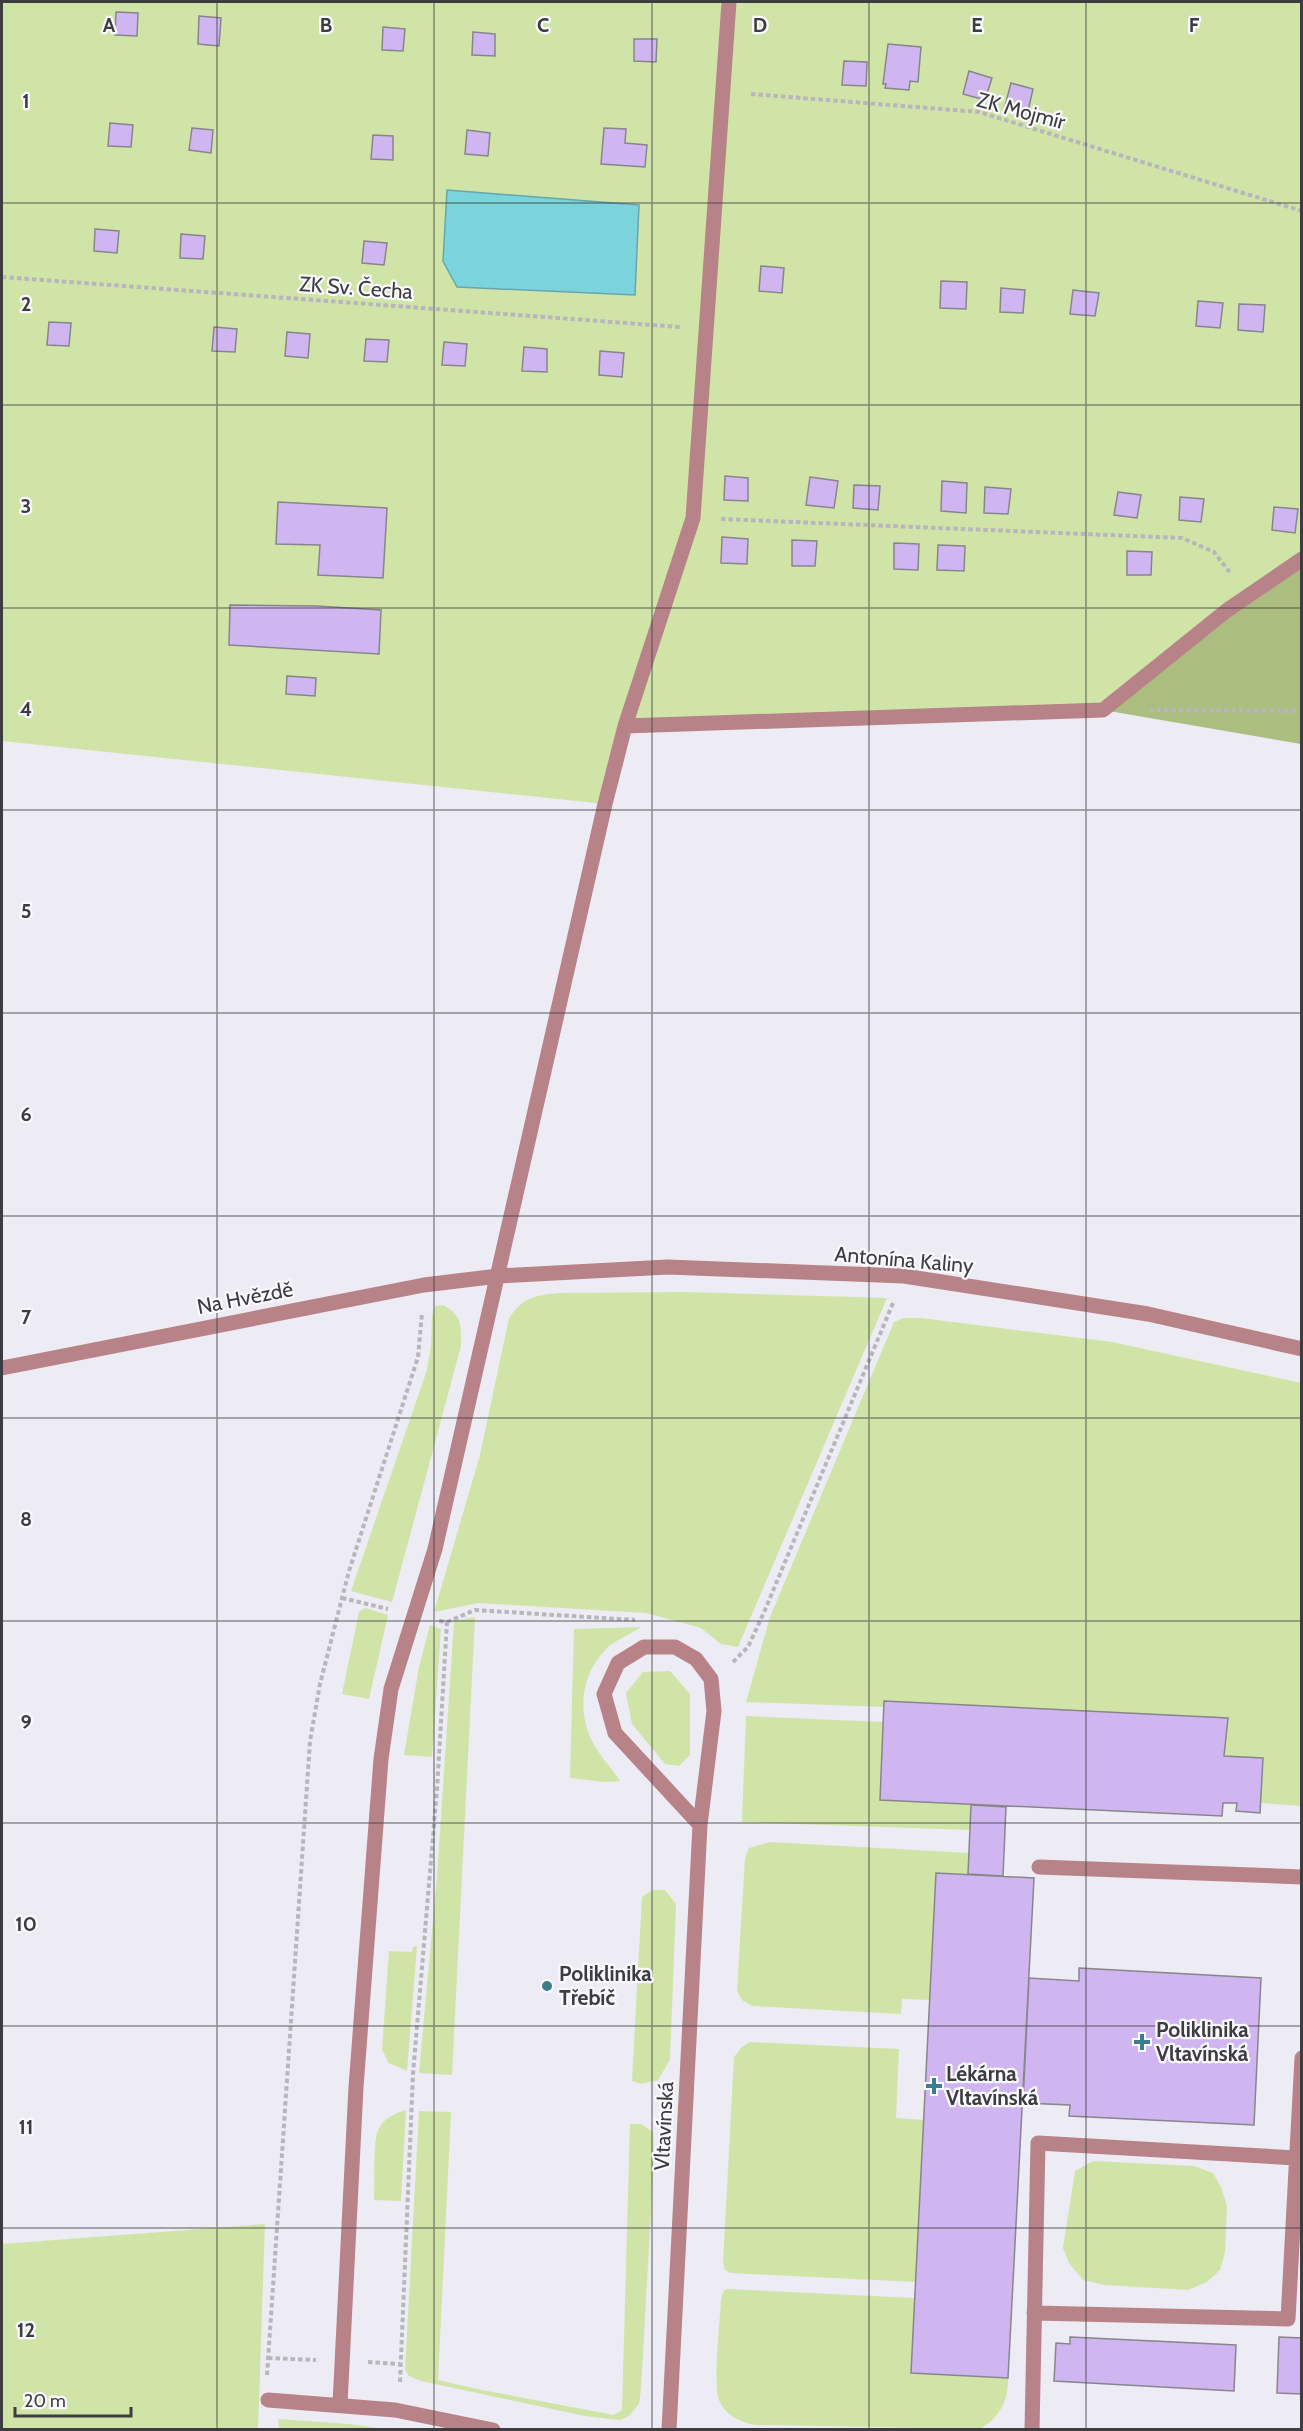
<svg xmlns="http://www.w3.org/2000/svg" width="1303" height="2431" font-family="Cabin,sans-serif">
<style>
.green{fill:#d1e4a8}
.forest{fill:#abbe80}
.water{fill:#7bd3db;stroke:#68a6ac;stroke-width:1.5}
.building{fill:#d0b6f0;stroke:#88858c;stroke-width:1.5}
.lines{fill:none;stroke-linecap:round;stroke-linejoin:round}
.path{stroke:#b7b6bd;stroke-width:4;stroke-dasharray:4.5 3;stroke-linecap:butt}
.minor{stroke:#b78388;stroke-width:15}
.grid{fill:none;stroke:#3d3c40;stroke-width:1.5;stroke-opacity:0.55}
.poi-dot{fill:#3a7d8d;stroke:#faf9fe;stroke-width:2}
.labels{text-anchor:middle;stroke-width:4.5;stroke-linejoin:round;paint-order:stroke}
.street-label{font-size:21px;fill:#3d3c40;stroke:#faf9fe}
.poi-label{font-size:21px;font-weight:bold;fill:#3d3c40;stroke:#faf9fe;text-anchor:start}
.grid-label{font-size:20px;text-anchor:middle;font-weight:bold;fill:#3d3c40;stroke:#faf9fe;stroke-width:4.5;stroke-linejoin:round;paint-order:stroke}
</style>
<rect width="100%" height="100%" fill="#edebf3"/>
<path class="green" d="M 2,2 L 1301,2 L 1301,559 L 1103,710 L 625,726 L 605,804 L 2,741 Z
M 685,1292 L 887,1298 L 738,1647 L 721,1644 L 701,1628 L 646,1613 L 478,1603 L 434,1612 L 480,1455 L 509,1318 C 524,1297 533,1296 558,1293 Z
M 443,1305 C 463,1316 461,1326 461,1346 L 392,1602 L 351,1591 L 427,1370 L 431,1345 L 432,1315 L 435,1306 Z
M 904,1318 L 921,1318 L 1112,1342 L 1301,1383 L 1301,1806 L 1261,1803 L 1263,1758 L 1224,1756 L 1227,1718 L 885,1701 L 884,1707 L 746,1702 L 770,1617 L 894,1322 Z
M 365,1608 L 388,1615 L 369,1699 L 342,1694 L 359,1612 Z
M 475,1617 L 452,2075 L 419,2073 L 437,1877 L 454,1621 Z
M 430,1625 L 441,1629 L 432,1757 L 404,1755 L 419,1667 Z
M 641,1627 C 630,1635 614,1640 606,1649 C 582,1673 577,1709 591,1739 C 598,1754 611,1767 620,1781 L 605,1782 L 570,1778 L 574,1629 Z
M 670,1671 L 690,1694 L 690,1755 L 679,1766 L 665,1764 L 632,1724 L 626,1693 L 643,1672 Z
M 746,1716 L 883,1722 L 880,1800 L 971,1805 L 970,1830 L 742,1822 Z
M 770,1842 L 969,1853 L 968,1874 L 936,1873 L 930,2000 L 902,1999 L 901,2014 L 752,2006 L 742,2000 L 737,1991 L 745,1858 L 749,1848 Z
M 652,1890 L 665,1890 L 676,1904 L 670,2060 L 658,2080 L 641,2084 L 632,2081 L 642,1897 Z
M 417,1946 L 407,2071 L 389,2063 L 382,2050 L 389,1951 L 412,1952 L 413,1947 Z
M 750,2042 L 899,2049 L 896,2118 L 924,2120 L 916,2282 L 730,2273 L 725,2270 L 723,2263 L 734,2057 L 742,2047 Z
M 406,2110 L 401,2201 L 374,2200 C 375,2183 373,2147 377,2133 C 381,2120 394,2113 406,2110 Z
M 419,2111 L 451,2112 L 438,2380 L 482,2390 L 614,2415 L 622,2410 L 630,2124 L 641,2124 L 653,2132 L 654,2158 L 641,2389 L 639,2404 L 629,2416 L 620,2420 L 585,2416 L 421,2381 L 409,2376 L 405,2370 Z
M 1093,2161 L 1194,2166 L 1213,2173 L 1221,2187 L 1227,2206 L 1225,2252 L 1220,2270 L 1207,2282 L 1188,2290 L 1105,2285 L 1083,2280 L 1069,2263 L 1063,2248 L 1075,2171 Z
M 265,2224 L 258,2429 L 2,2429 L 2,2244 Z
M 726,2289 L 915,2298 L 912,2373 L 1008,2378 C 1009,2400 999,2419 979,2429 L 756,2425 C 741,2423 725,2415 719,2400 C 713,2383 720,2321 721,2300 L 723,2292 Z
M 278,2419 L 349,2424 L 386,2429 L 279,2429 Z"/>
<path class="forest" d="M 1301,559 L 1301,744 L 1103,710 Z"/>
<path class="water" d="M 447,190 L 639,205 L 635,295 L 457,287 L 443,261 Z"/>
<path class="building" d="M 116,12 L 138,13 L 137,36 L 115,35 Z
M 199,16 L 221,18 L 219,46 L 198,44 Z
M 383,27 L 405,29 L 403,51 L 382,50 Z
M 473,32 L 495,34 L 495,56 L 472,55 Z
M 634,39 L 657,39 L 656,62 L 634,61 Z
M 888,44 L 921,47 L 918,82 L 910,81 L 909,90 L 885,88 L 886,84 L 883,84 Z
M 844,61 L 867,62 L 866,86 L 842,85 Z
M 969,71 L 992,78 L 985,100 L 963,94 Z
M 1011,83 L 1033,89 L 1028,111 L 1005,106 Z
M 110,123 L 133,125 L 131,147 L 108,146 Z
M 192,128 L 213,130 L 211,153 L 189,150 Z
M 604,128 L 626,129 L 625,143 L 647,145 L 645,167 L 601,164 Z
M 467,130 L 490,133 L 488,156 L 465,154 Z
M 373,135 L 393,136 L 393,160 L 371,159 Z
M 95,229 L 119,231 L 117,253 L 94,251 Z
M 181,234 L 205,236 L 203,259 L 180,258 Z
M 364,241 L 387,243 L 384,265 L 362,263 Z
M 761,266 L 784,268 L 782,293 L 759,291 Z
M 941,281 L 967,282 L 966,309 L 940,308 Z
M 1001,288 L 1025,290 L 1023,313 L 1000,312 Z
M 1073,290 L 1099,293 L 1095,316 L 1070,314 Z
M 1198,301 L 1223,303 L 1220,328 L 1196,326 Z
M 1239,304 L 1265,305 L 1263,332 L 1238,330 Z
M 49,322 L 71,323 L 69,346 L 47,345 Z
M 214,327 L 237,329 L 235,352 L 212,351 Z
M 287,332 L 310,334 L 308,358 L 285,356 Z
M 366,339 L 389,340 L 387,362 L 364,361 Z
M 444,342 L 467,344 L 465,366 L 442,365 Z
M 524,347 L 547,349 L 547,372 L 522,371 Z
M 600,351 L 624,353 L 622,377 L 599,375 Z
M 725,476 L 748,478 L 748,501 L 724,500 Z
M 810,477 L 838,481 L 834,508 L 806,505 Z
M 942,481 L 967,483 L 966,513 L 941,511 Z
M 854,485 L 880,486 L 878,510 L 853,508 Z
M 985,487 L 1011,489 L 1008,514 L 984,513 Z
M 1118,492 L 1141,495 L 1137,518 L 1114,515 Z
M 1180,497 L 1204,499 L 1201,522 L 1179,520 Z
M 278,502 L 387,508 L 383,578 L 318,575 L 320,545 L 276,544 Z
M 1274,507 L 1298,509 L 1295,533 L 1272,530 Z
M 722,537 L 748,539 L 747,564 L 721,563 Z
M 792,540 L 817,541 L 815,566 L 792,566 Z
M 894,543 L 919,544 L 918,570 L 894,569 Z
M 938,545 L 965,546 L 964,571 L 937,570 Z
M 1127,551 L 1152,552 L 1151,575 L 1127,575 Z
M 230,605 L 317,606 L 381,610 L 379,654 L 229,645 Z
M 287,676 L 316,678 L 315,696 L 286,694 Z
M 884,1701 L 1228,1718 L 1224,1756 L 1263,1758 L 1260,1813 L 1236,1811 L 1237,1803 L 1223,1803 L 1222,1816 L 880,1800 Z
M 971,1805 L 1006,1807 L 1003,1876 L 968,1874 Z
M 936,1873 L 1034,1878 L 1008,2378 L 911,2373 Z
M 1079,1968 L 1261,1978 L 1254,2125 L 1069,2116 L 1070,2105 L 1023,2103 L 1029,1978 L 1079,1981 Z
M 1070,2337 L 1236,2345 L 1234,2391 L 1054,2381 L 1056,2343 L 1070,2344 Z
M 1279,2337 L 1302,2338 L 1302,2394 L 1277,2393 Z"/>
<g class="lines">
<path class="path" d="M 751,94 L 979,112 L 1302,211
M 2,277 L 680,327
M 721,519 L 1182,538 L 1214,552 L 1231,574
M 1149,710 L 1302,711
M 342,1598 L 388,1609
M 447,1622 L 475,1610 L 635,1620
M 733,1662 L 748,1647 L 765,1610 L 893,1303
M 268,2358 L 316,2360
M 368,2362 L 400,2364
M 267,2375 L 310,1741 L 320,1684 L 349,1571 L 418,1357 L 422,1313
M 400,2382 L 413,2074 L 437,1789 L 447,1622 L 439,1621"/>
<path class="minor" d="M 625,726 L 1103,710 L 1226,611 L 1302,559
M 2,1368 L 424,1285 L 498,1276 L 668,1267 L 904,1276 L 1148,1314 L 1302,1349
M 1039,1867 L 1302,1877
M 1034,2313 L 1288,2319 L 1302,2058
M 268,2400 L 395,2410 L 493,2430
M 340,2404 L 356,2087 L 381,1759 L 391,1689 L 435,1549 L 605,804 L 625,726 L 693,518 L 729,2
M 669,2430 L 700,1825 L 714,1711 L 711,1679 L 696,1659 L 675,1647 L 644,1647 L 618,1663 L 604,1694 L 615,1733 L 700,1825
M 1032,2430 L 1038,2143 L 1296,2158"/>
</g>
<path class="grid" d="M 217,2 L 217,2430M 434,2 L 434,2430M 652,2 L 652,2430M 869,2 L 869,2430M 1086,2 L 1086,2430M 2,203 L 1302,203M 2,405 L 1302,405M 2,608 L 1302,608M 2,810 L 1302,810M 2,1013 L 1302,1013M 2,1216 L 1302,1216M 2,1418 L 1302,1418M 2,1621 L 1302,1621M 2,1823 L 1302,1823M 2,2026 L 1302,2026M 2,2228 L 1302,2228"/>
<g class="poi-dot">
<circle cx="547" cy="1986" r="6"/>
<path d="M1139 2033h6v6h6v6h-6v6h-6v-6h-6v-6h6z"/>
<path d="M931 2077h6v6h6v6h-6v6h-6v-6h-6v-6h6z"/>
</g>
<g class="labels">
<g class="street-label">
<text transform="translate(1021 111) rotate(15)" y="7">ZK Mojmír</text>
<text transform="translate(356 288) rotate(4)" y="7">ZK Sv. Čecha</text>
<text transform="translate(904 1260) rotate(5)" y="7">Antonína Kaliny</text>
<text transform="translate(245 1298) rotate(-11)" y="7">Na Hvězdě</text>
<text transform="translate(664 2126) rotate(-87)" y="7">Vltavínská</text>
</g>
<g class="poi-label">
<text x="559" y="1981">Poliklinika<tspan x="559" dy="24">Třebíč</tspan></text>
<text x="1156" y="2037">Poliklinika<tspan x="1156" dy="24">Vltavínská</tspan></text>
<text x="946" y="2081">Lékárna<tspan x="946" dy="24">Vltavínská</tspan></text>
</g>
</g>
<g class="grid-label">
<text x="109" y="32">A</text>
<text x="326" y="32">B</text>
<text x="543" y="32">C</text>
<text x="760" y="32">D</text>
<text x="977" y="32">E</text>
<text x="1194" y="32">F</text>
<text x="26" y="108">1</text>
<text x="26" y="311">2</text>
<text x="26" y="513">3</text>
<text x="26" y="716">4</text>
<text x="26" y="918">5</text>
<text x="26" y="1121">6</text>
<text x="26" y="1324">7</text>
<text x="26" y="1526">8</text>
<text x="26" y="1729">9</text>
<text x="26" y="1931">10</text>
<text x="26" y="2134">11</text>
<text x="26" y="2337">12</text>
</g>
<rect width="1303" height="2431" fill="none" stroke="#3d3c40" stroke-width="6"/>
<path d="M15 2407v9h116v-9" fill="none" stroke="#3d3c40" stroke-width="3"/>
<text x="24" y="2407" font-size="18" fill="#3d3c40" stroke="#faf9fe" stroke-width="4.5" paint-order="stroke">20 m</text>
</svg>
